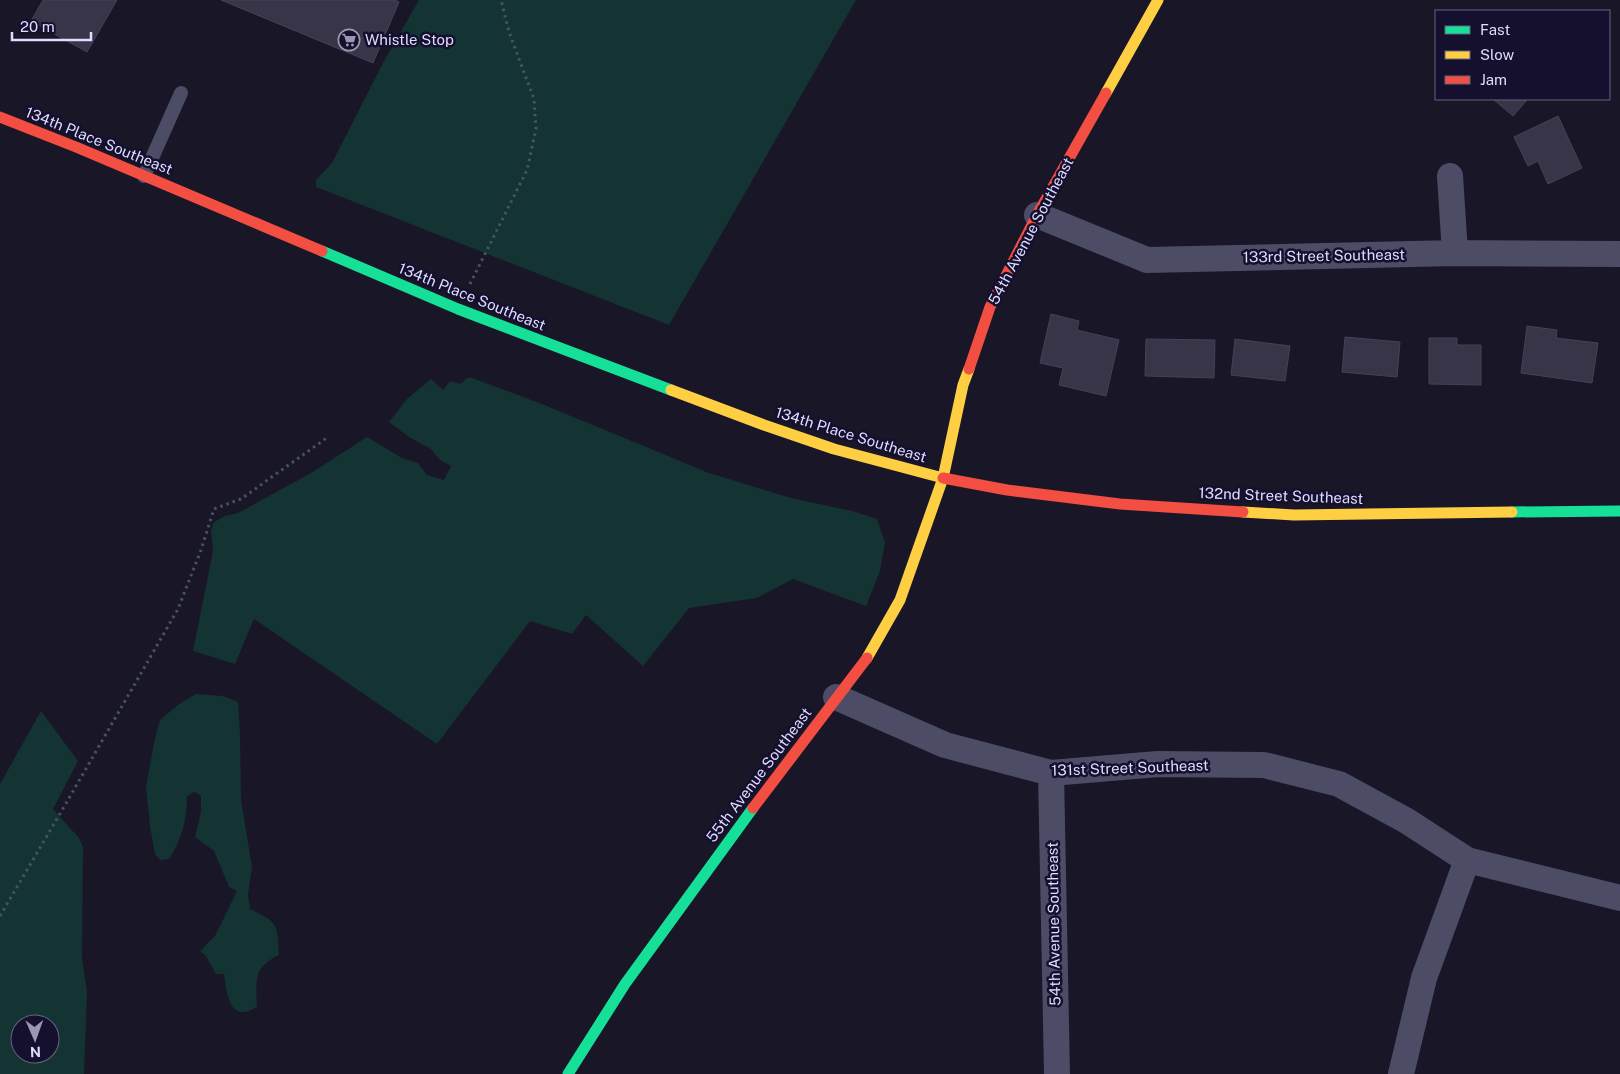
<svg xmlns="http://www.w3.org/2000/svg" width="1620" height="1074" font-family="'Public Sans',sans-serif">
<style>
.green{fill:#143333;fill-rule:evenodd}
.building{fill:#383548;stroke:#454159}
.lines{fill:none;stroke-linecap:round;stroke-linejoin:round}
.path{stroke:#455464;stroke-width:3;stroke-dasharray:2.5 4;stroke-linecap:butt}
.lane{stroke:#4c4c67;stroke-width:14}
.street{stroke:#4c4c67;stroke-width:26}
.fast{stroke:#16e098;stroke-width:11}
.slow{stroke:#ffcf43;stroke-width:11}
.jam{stroke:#f24e42;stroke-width:11}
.labels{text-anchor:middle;stroke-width:5;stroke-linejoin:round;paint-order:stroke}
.poi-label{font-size:15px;fill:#dfdcff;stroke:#14102d;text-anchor:start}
.street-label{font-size:15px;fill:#dfdcff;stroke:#14102d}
</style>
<rect width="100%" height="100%" fill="#191627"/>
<path class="green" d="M 419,0 L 856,0 L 669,325 L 316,187 L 316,180 L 332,163 L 384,61 Z
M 467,378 L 472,378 L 542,404 L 709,473 L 791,498 L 852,511 L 877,519 L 885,542 L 880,571 L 866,606 L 793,579 L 757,598 L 689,608 L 643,666 L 586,615 L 572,634 L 530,621 L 437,744 L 254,619 L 235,664 L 193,651 L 213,551 L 211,531 L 214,522 L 225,516 L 238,513 L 311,473 L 367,437 L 402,458 L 418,463 L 427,475 L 444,480 L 451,466 L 440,460 L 431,449 L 409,437 L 389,422 L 407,399 L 431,379 L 443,390 L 450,381 L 461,384 Z
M 196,694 L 223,696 L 238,702 L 240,734 L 241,800 L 252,867 L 248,894 L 250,909 C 279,923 277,923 279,955 C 253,967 256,981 257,1007 C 229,1024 227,994 224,974 L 216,974 L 206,956 L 200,951 L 215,936 L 237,891 L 229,887 L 214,851 L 195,837 L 201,812 L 201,796 L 195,792 L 187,796 C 187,820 182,839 169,859 L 160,860 L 155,854 L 150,826 L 146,787 L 155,738 L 160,720 L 179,704 Z
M 41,711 L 78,761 L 53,809 L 79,838 L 83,847 L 82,959 L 87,991 L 84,1074 L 0,1074 L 0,784 ZM 20,1024 L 50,1024 L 50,1054 L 20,1054 Z"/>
<path class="building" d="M 43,0 L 117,0 L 87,52 L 31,21 Z
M 221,0 L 395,0 L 399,2 L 373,63 Z
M 1493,99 L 1528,99 L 1513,116 Z
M 1558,116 L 1582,168 L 1548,184 L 1538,161 L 1528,166 L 1514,137 Z
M 1051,314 L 1079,321 L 1077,330 L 1119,340 L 1106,396 L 1059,385 L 1063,368 L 1040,363 Z
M 1527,326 L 1557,330 L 1556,338 L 1598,343 L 1592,383 L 1521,373 Z
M 1345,337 L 1400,342 L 1397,377 L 1342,372 Z
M 1429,338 L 1457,338 L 1457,345 L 1481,345 L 1481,385 L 1429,384 Z
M 1146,339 L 1215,340 L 1214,378 L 1145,376 Z
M 1235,339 L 1290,346 L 1285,381 L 1231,375 Z"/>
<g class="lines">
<path class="path" d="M 470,284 L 527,170 L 536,129 L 534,99 L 509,32 L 501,0
M 0,916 L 68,800 L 178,609 L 201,550 L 214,509 L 241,499 L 328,437"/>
<path class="lane" d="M 144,176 L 181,93"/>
<path class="street" d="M 1450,176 L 1455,253
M 1037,215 L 1147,260 L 1455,253 L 1620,254
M 836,697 L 945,745 L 1051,773 L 1158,764 L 1264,765 L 1339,784 L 1407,821 L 1467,860 L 1620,898
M 1051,773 L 1057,1074
M 1401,1074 L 1424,978 L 1467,860"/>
<path class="fast" d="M 322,251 L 458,309 L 671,390
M 1512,512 L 1620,511
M 568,1074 L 625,984 L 753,808"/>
<path class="slow" d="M 1106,93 L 1158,0
M 671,390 L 764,425 L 834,449 L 943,478
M 1243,512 L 1294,515 L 1512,512
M 867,658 L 900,600 L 943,478 L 963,385 L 969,369"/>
<path class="jam" d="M 0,117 L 76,147 L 322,251
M 969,369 L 990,307 L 1037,215 L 1106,93
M 943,478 L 1007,490 L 1120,504 L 1243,512
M 753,808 L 867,658"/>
</g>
<defs>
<g id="supermarket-ring" transform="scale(1.125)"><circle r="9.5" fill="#14102d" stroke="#9a97b3" stroke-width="1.5"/><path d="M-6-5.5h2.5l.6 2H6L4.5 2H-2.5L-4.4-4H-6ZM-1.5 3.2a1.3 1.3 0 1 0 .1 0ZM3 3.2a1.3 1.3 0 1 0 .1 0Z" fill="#9a97b3"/></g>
</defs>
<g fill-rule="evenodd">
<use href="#supermarket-ring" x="349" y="40"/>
</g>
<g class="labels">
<g class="poi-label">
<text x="365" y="45">Whistle Stop</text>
</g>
<g class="street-label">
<text transform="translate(99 141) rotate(22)" y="5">134th Place Southeast</text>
<text transform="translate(1031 231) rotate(-62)" y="5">54th Avenue Southeast</text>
<text transform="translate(1324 256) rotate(-1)" y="5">133rd Street Southeast</text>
<text transform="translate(472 297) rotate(22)" y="5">134th Place Southeast</text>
<text transform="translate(851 435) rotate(17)" y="5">134th Place Southeast</text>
<text transform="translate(1281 496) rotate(2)" y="5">132nd Street Southeast</text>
<text transform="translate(1130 768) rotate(-2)" y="5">131st Street Southeast</text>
<text transform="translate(759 775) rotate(-53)" y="5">55th Avenue Southeast</text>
<text transform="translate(1054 924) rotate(-91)" y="5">54th Avenue Southeast</text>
</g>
</g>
<rect x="1435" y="10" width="175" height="90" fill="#14102d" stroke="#656281"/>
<rect x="1445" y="26" width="25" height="8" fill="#16e098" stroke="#656281"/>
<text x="1480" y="35" font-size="15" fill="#dfdcff">Fast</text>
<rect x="1445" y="51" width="25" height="8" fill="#ffcf43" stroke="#656281"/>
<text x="1480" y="60" font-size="15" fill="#dfdcff">Slow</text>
<rect x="1445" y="76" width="25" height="8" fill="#f24e42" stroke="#656281"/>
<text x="1480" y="85" font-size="15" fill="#dfdcff">Jam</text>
<g transform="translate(35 1039) rotate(178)"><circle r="24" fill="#14102d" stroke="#656281"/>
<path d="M0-4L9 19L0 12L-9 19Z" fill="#9a97b3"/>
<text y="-8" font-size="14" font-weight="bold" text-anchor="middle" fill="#dfdcff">N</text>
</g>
<path d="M12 32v8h79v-8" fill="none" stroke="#dfdcff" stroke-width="2.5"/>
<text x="20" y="32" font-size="15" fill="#dfdcff" stroke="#14102d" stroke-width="4" paint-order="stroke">20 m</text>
</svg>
